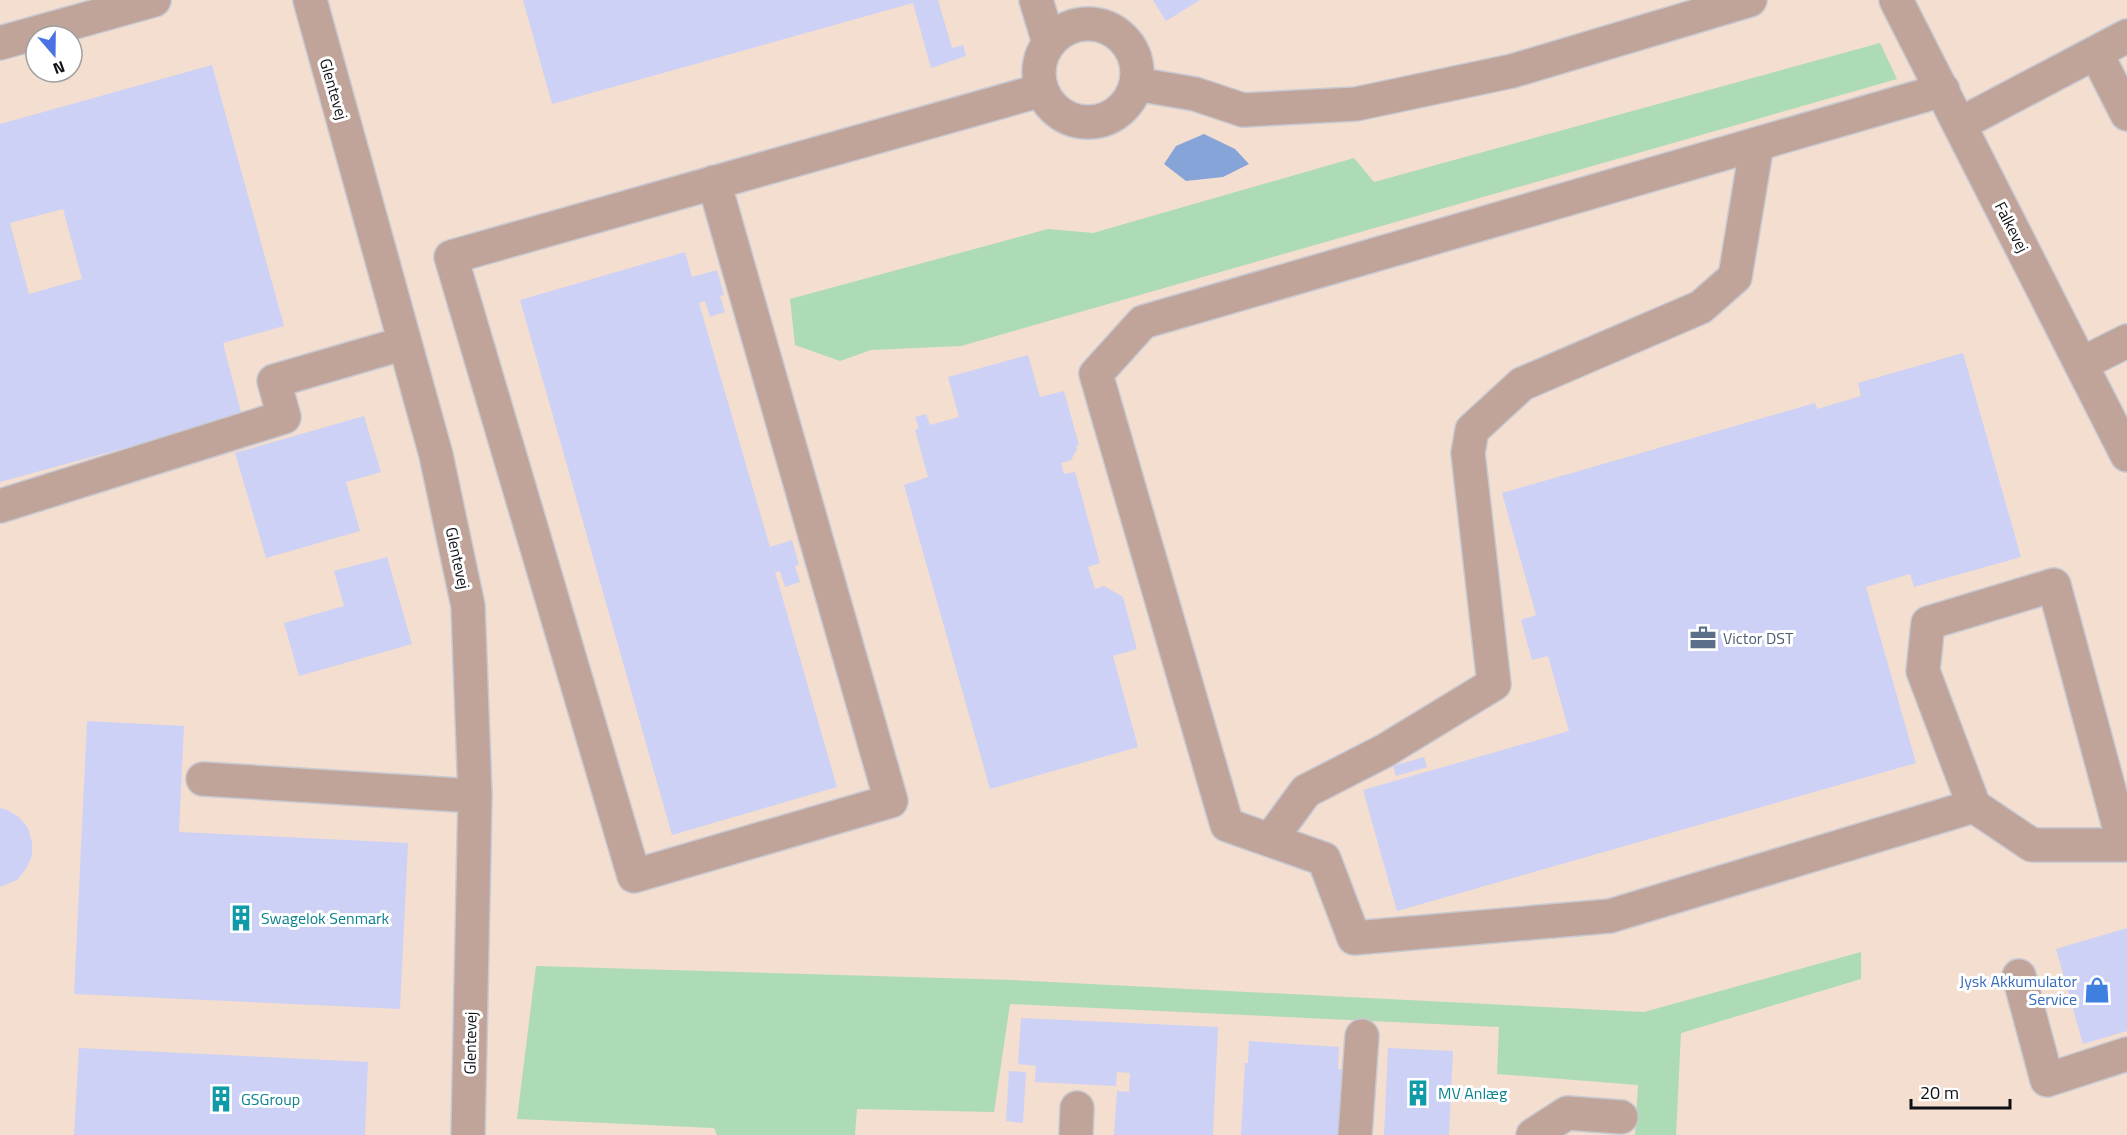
<svg xmlns="http://www.w3.org/2000/svg" width="2127" height="1135" font-family="'Titillium Web',sans-serif">
<style>
.industrial{fill:#f3ded0;fill-rule:evenodd}
.green{fill:#addbb5}
.water{fill:#87a4d9}
.building{fill:#cdd1f5;fill-rule:evenodd}
.lines{fill:none;stroke-linecap:round;stroke-linejoin:round}
.minor-casing{stroke:#c7c9d3;stroke-width:36}
.minor{stroke:#c1a499;stroke-width:33}
.labels{text-anchor:middle;stroke-width:6;stroke-linejoin:round;paint-order:stroke}
.street-label{font-size:16px;fill:#0f1014;stroke:#fff}
.service-label{font-size:16px;fill:#4e5e75;stroke:#fff;text-anchor:start}
.culture-label{font-size:16px;fill:#0d838f;stroke:#fff;text-anchor:start}
.shop-label{font-size:16px;fill:#366cbe;stroke:#fff;text-anchor:end}
</style>
<rect width="100%" height="100%" fill="#eaecf7"/>
<path class="industrial" d="M 0,0 L 2127,0 L 2127,1135 L 0,1135 ZM 36,36 L 72,36 L 72,72 L 36,72 Z"/>
<path class="green" d="M 1880,43 L 1897,79 L 961,346 L 871,350 L 840,361 L 795,345 L 790,299 L 1048,229 L 1093,233 L 1354,158 L 1374,182 Z
M 1861,952 L 1861,979 L 1681,1033 L 1676,1135 L 1635,1135 L 1638,1085 L 1497,1074 L 1499,1027 L 1010,1004 L 994,1112 L 857,1109 L 855,1135 L 717,1135 L 714,1128 L 517,1119 L 536,966 L 1013,980 L 1644,1012 Z"/>
<path class="water" d="M 1204,134 L 1235,149 L 1249,164 L 1223,177 L 1186,181 L 1164,164 L 1176,146 Z"/>
<path class="building" d="M 523,0 L 938,0 L 952,48 L 963,45 L 966,56 L 931,68 L 913,3 L 552,104 Z
M 1153,0 L 1200,0 L 1166,21 Z
M 212,65 L 284,326 L 223,343 L 242,416 L 0,482 L 0,124 ZM 63,209 L 82,279 L 29,294 L 10,223 Z
M 685,252 L 692,277 L 717,270 L 724,295 L 720,296 L 725,312 L 710,317 L 705,301 L 699,303 L 770,547 L 792,540 L 799,565 L 795,566 L 800,582 L 785,587 L 780,571 L 775,572 L 837,787 L 672,835 L 520,300 Z
M 1963,353 L 2021,557 L 1914,587 L 1910,574 L 1866,587 L 1916,763 L 1397,911 L 1363,790 L 1569,731 L 1548,656 L 1532,660 L 1521,620 L 1536,615 L 1502,493 L 1815,403 L 1817,409 L 1861,396 L 1858,383 Z
M 1028,355 L 1040,397 L 1064,391 L 1079,445 L 1076,446 L 1077,449 L 1071,460 L 1061,463 L 1064,474 L 1075,472 L 1100,563 L 1088,567 L 1095,589 L 1104,586 L 1123,597 L 1137,649 L 1113,656 L 1138,747 L 990,789 L 904,485 L 928,477 L 915,430 L 919,428 L 915,417 L 926,414 L 930,425 L 959,417 L 948,377 Z
M 364,416 L 381,472 L 346,482 L 360,531 L 266,558 L 235,453 Z
M 387,557 L 412,644 L 299,676 L 284,623 L 344,606 L 334,571 Z
M 87,721 L 184,726 L 179,832 L 408,843 L 400,1009 L 74,994 Z
M 1424,757 L 1427,767 L 1396,776 L 1393,766 Z
M 0,808 L 7,810 L 19,817 L 28,828 L 32,842 L 32,856 L 26,869 L 17,880 L 0,887 Z
M 2127,928 L 2127,1031 L 2083,1044 L 2056,949 Z
M 1021,1018 L 1218,1027 L 1213,1135 L 1114,1135 L 1117,1091 L 1129,1092 L 1130,1073 L 1117,1072 L 1116,1086 L 1035,1082 L 1036,1066 L 1018,1064 Z
M 1249,1041 L 1339,1047 L 1338,1069 L 1342,1069 L 1338,1135 L 1241,1135 L 1245,1063 L 1248,1063 Z
M 79,1048 L 368,1062 L 365,1135 L 74,1135 Z
M 1388,1048 L 1453,1051 L 1449,1135 L 1384,1135 Z
M 1009,1071 L 1026,1072 L 1023,1123 L 1006,1121 Z"/>
<g class="lines">
<g class="minor-casing">
<path id="minor" d="M 310,0 L 436,455 L 468,606 L 475,796 L 468,1135
M 1036,0 L 1049,43
M 1896,0 L 2127,455
M1039 73a49 49 0 1 1 98 0a49 49 0 1 1-98 0Z
M 0,43 L 154,0
M 2096,53 L 2127,114
M 1136,84 L 1195,94 L 1243,110 L 1356,104 L 1512,71 L 1750,0
M 1943,90 L 1143,322 L 1096,374 L 1227,825 L 1324,859 L 1354,938 L 1610,916 L 1974,806
M 1960,124 L 2127,36
M 714,182 L 891,801 L 634,876 L 451,257 L 1042,90
M 2081,364 L 2127,341
M 0,506 L 284,417 L 274,381 L 405,343
M 203,779 L 475,796
M 1270,840 L 1306,791 L 1384,751 L 1494,684 L 1468,453 L 1472,430 L 1522,384 L 1701,307 L 1735,277 L 1757,144
M 2124,845 L 2054,585 L 1928,623 L 1923,671 L 1974,806 L 2032,845 L 2124,845 L 2127,844
M 2019,976 L 2047,1080 L 2127,1054
M 1076,1135 L 1077,1108
M 1355,1135 L 1362,1036
M 1533,1135 L 1567,1113 L 1621,1117"/>
</g>
<use href="#minor" class="minor"/>
</g>
<defs>
<g id="office-bare" transform="scale(2.07)"><path d="M-6-3h4V-5.5h4V-3h4V5H-6ZM-1-4.5V-3h2v-1.5ZM-6 0V1H6V0Z" fill="#5c6f8a" stroke="#fff" stroke-width="2.5" paint-order="stroke"/></g>
<g id="building-bare" transform="scale(2.07)"><path d="M-4-6H4V6H1V3H-1V6H-4ZM-2.5-4.3h1.7v1.8h-1.7ZM.8-4.3h1.7v1.8H.8ZM-2.5-1h1.7V.8h-1.7ZM.8-1h1.7V.8H.8Z" fill="#0f9aa8" stroke="#fff" stroke-width="2.5" paint-order="stroke"/></g>
<g id="shop-bare" transform="scale(2.07)"><path d="M-5-2.5h2.3a2.7 3.5 0 0 1 5.4 0H5L5.5 6h-11ZM-1.5-2.5h3a1.5 2.3 0 0 0-3 0Z" fill="#3f7fe0" stroke="#fff" stroke-width="2.5" paint-order="stroke"/></g>
</defs>
<g fill-rule="evenodd">
<use href="#office-bare" x="1703" y="638"/>
<use href="#building-bare" x="241" y="918"/>
<use href="#shop-bare" x="2097" y="990"/>
<use href="#building-bare" x="1418" y="1093"/>
<use href="#building-bare" x="221" y="1099"/>
</g>
<g class="labels">
<g class="street-label">
<text transform="translate(334 89) rotate(74)" y="6">Glentevej</text>
<text transform="translate(2012 227) rotate(63)" y="6">Falkevej</text>
<text transform="translate(458 558) rotate(78)" y="6">Glentevej</text>
<text transform="translate(470 1043) rotate(-89)" y="6">Glentevej</text>
</g>
<g class="service-label">
<text x="1723" y="644">Victor DST</text>
</g>
<g class="culture-label">
<text x="261" y="924">Swagelok Senmark</text>
<text x="1438" y="1099">MV Anlæg</text>
<text x="241" y="1105">GSGroup</text>
</g>
<g class="shop-label">
<text x="2077" y="987">Jysk Akkumulator<tspan x="2077" dy="18">Service</tspan></text>
</g>
</g>
<g transform="translate(54 54) rotate(160)"><circle r="28" fill="#ffffff" stroke="#9f9fa1" stroke-width="1.5"/>
<path d="M0-4.5L10 22L0 15L-10 22Z" fill="#4a72e4"/>
<text y="-9" font-size="16" font-weight="bold" text-anchor="middle" fill="#0f1014">N</text>
</g>
<path d="M1911 1099v9h99v-9" fill="none" stroke="#0f1014" stroke-width="3"/>
<text x="1920" y="1099" font-size="18" fill="#0f1014" stroke="#ffffff" stroke-width="4.5" paint-order="stroke">20 m</text>
</svg>
